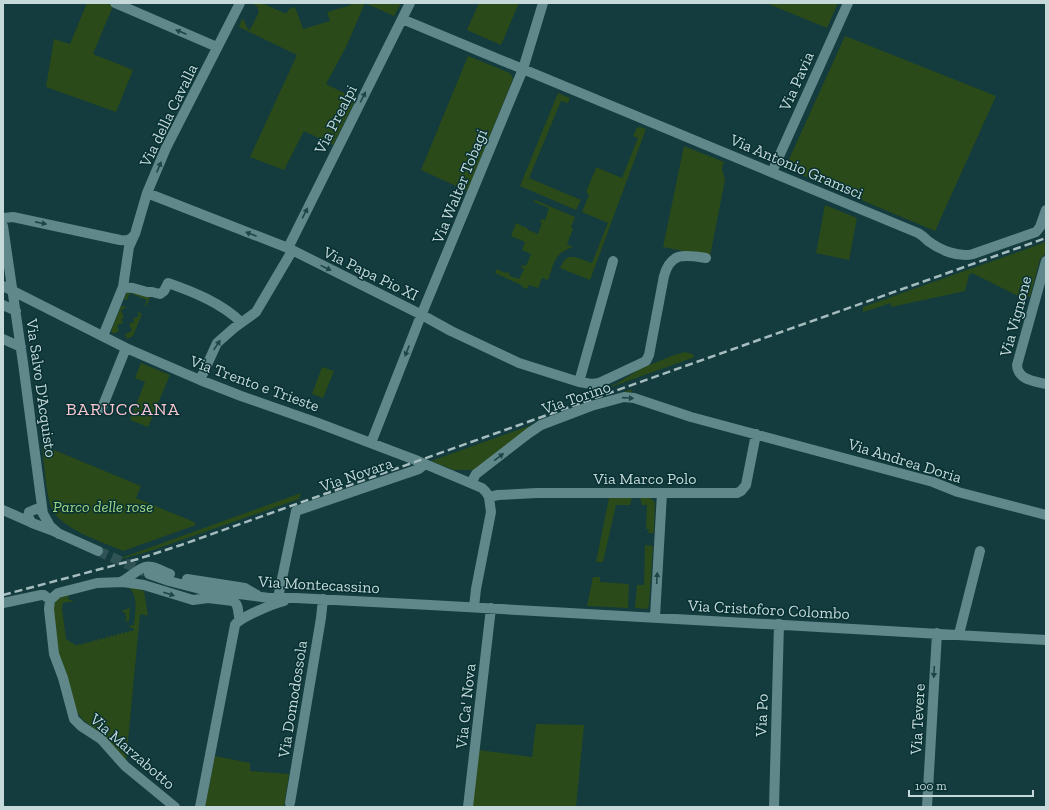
<svg xmlns="http://www.w3.org/2000/svg" width="1049" height="810" font-family="'Zilla Slab',serif">
<style>
.green{fill:#2b4a19}
.lines{fill:none;stroke-linecap:round;stroke-linejoin:round}
.minor-tunnel{stroke:#2f5355;stroke-width:10;stroke-dasharray:10 5;stroke-linecap:butt}
.minor{stroke:#608789;stroke-width:10}
.rail{stroke:#a6bdbf;stroke-width:2.5;stroke-dasharray:8 4;stroke-linecap:butt}
.oneway{fill:#1e4648}
.labels{text-anchor:middle;stroke-width:3;stroke-linejoin:round;paint-order:stroke}
.street-label{font-size:16px;fill:#c5d9da;stroke:#083133}
.park-label{font-size:16px;font-style:italic;fill:#a0d683;stroke:#083133}
.quarter-label{font-size:18px;letter-spacing:1px;fill:#f9c5d0;stroke:#083133}
</style>
<rect width="100%" height="100%" fill="#143b3e"/>
<path class="green" d="M 87,3 L 106,3 L 113,6 L 93,54 L 133,70 L 116,112 L 46,87 L 54,39 L 70,44 Z
M 251,3 L 262,3 L 286,14 L 289,9 L 295,7 L 303,29 L 330,21 L 327,12 L 351,5 L 350,3 L 401,3 L 394,16 L 365,3 L 346,47 L 326,84 L 356,99 L 333,145 L 304,131 L 284,170 L 250,157 L 297,55 L 239,27 L 242,19 L 244,20 L 247,28 L 250,30 L 259,12 L 257,6 Z
M 479,3 L 519,3 L 501,45 L 467,30 Z
M 766,3 L 838,3 L 827,28 Z
M 845,36 L 996,96 L 935,231 L 785,168 Z
M 468,56 L 510,73 L 513,79 L 467,191 L 421,170 Z
M 558,93 L 570,98 L 568,103 L 561,101 L 529,178 L 581,200 L 576,210 L 520,186 Z
M 640,127 L 646,129 L 590,280 L 560,268 L 565,259 L 569,257 L 575,257 L 592,263 L 608,223 L 582,212 L 589,195 L 586,192 L 596,168 L 598,168 L 622,178 L 638,138 L 633,136 L 637,128 Z
M 684,146 L 724,162 L 722,168 L 725,180 L 710,256 L 663,247 Z
M 535,200 L 575,217 L 571,227 L 573,229 L 567,244 L 573,247 C 553,254 555,262 548,280 L 542,278 L 538,288 L 529,285 L 527,289 L 522,287 L 521,285 L 495,273 L 497,269 L 505,273 L 508,272 L 510,276 L 519,279 L 524,269 L 521,267 L 522,265 L 526,266 L 531,254 L 522,250 L 525,242 L 511,236 L 516,223 L 524,227 L 526,227 L 528,230 L 538,234 L 542,223 L 540,222 L 541,219 L 545,220 L 549,208 L 534,202 Z
M 825,205 L 857,218 L 849,260 L 816,253 Z
M 1046,242 L 1046,253 L 1040,259 L 1030,297 L 1025,296 L 1024,299 L 972,273 L 969,275 L 965,291 L 891,307 L 891,303 L 863,312 L 863,307 Z
M 128,290 L 147,297 L 150,297 L 146,307 L 145,305 L 147,300 L 130,293 L 127,300 L 124,299 Z
M 121,306 L 127,307 L 121,310 L 124,318 L 121,319 L 123,323 L 117,325 L 119,331 L 113,334 L 111,331 Z
M 137,311 L 142,314 L 133,336 L 127,339 L 125,334 L 132,331 L 129,324 L 134,322 L 133,319 L 139,316 Z
M 685,352 L 692,354 L 695,357 L 597,392 L 595,391 L 616,384 L 640,369 L 674,355 Z
M 141,363 L 170,375 L 148,427 L 130,420 L 145,382 L 135,378 Z
M 322,367 L 334,371 L 323,398 L 312,394 Z
M 632,389 L 631,393 L 625,393 L 507,445 L 473,470 L 454,470 L 431,461 Z
M 42,445 L 141,486 L 136,498 L 194,522 L 196,525 L 123,551 C 103,542 61,529 52,509 C 46,495 44,462 42,445 Z
M 301,493 L 299,499 L 153,550 L 122,559 L 121,558 Z
M 609,498 L 632,498 L 630,505 L 616,505 L 603,562 L 596,562 Z
M 640,498 L 650,498 L 655,502 L 654,533 L 648,533 L 649,529 L 646,529 L 647,505 L 642,505 Z
M 645,545 L 653,546 L 649,605 L 647,609 L 635,608 L 637,585 L 644,585 Z
M 593,577 L 600,577 L 600,582 L 629,584 L 628,608 L 587,606 Z
M 129,588 L 136,588 L 144,591 L 148,616 L 140,614 L 126,762 L 96,730 L 82,719 L 76,710 L 58,654 L 53,608 L 56,599 L 69,595 L 68,599 L 74,601 L 63,603 L 62,608 L 66,639 L 77,646 L 79,644 L 81,645 L 83,643 L 85,644 L 87,642 L 89,643 L 91,641 L 93,642 L 94,640 L 97,641 L 98,638 L 101,640 L 102,638 L 105,639 L 106,636 L 109,638 L 110,635 L 113,637 L 114,634 L 116,636 L 118,633 L 120,635 L 122,632 L 124,634 L 126,631 L 128,633 L 130,630 L 132,632 L 134,629 L 128,626 L 134,625 C 135,613 139,597 129,588 Z
M 130,608 L 129,621 L 125,622 L 127,617 L 125,616 L 126,613 L 121,611 Z
M 536,724 L 584,725 L 576,807 L 472,807 L 479,750 L 532,757 Z
M 215,756 L 250,763 L 250,771 L 289,774 L 284,807 L 205,807 Z"/>
<g class="lines">
<path class="minor-tunnel" d="M 98,551 L 145,572"/>
<path class="minor" d="M 115,3 L 217,47
M 402,19 L 918,233 C 922,235 925,238 928,241 C 940,250 959,258 973,254 L 1036,232 L 1040,227 L 1046,210
M 772,172 L 848,3
M 147,193 L 288,248 L 422,315 L 451,331 L 519,363 L 579,382 L 613,261
M 3,218 L 13,217 L 120,240 C 127,241 131,240 135,234 L 147,193 L 166,148 L 240,3
M 3,226 L 23,363 L 43,514
M 288,248 L 410,3
M 1046,261 L 1017,365 C 1018,380 1034,381 1046,384
M 3,286 L 126,348 L 200,380 L 241,396 L 318,423 L 418,461 L 482,488 L 486,492 L 489,497 L 491,512 L 476,589 L 474,607
M 123,287 L 129,247 L 134,236
M 3,305 L 16,311
M 103,336 L 123,287 L 133,288 L 147,292 L 152,292 L 160,294 L 164,291 L 168,283 C 194,292 221,303 241,322
M 3,339 L 21,347
M 200,380 L 217,343 L 234,328 L 256,312 L 292,251
M 579,382 L 592,384 L 599,383 L 646,361 L 649,355 L 664,276 C 671,251 686,255 706,258
M 102,408 L 126,348
M 371,443 L 418,323 L 523,69 L 543,3
M 471,483 L 476,474 L 529,433 L 541,425 L 591,406 L 624,397 L 634,398 L 691,417 L 933,482 L 958,492 L 1046,515
M 489,497 L 498,495 L 537,493 L 737,493 L 741,491 L 746,485 L 756,434
M 3,510 L 30,522
M 59,534 L 50,526 L 41,510 L 36,509 L 29,512 L 28,517 L 32,523 L 51,530 L 98,551
M 149,574 L 169,581 L 200,589 L 269,598 L 296,598 L 430,605 L 1046,640
M 187,579 L 245,588 L 257,595
M 120,582 C 130,579 140,564 152,567 C 158,568 164,572 170,574
M 278,598 L 296,511 L 419,469 L 425,464
M 3,603 L 41,595 L 44,595 L 50,600
M 655,617 L 662,493
M 959,634 L 980,551
M 290,803 L 321,618 L 323,599
M 175,807 L 125,766 L 101,739 L 81,726 L 74,719 L 63,678 L 54,654 L 49,609 L 50,600 L 58,593 L 97,583 L 123,582 L 144,585 L 193,600 L 208,598 L 233,601 C 240,605 237,613 240,620
M 200,807 L 235,625 C 240,617 273,604 284,601
M 468,807 L 491,608
M 774,807 L 779,624
M 927,807 L 937,633"/>
<path class="rail" d="M 3,595 L 138,559 L 181,545 L 1046,238"/>
</g>
<defs><path id="oneway-solid" d="M-6-.8H1V-3.2L6.5 0L1 3.2V.8H-6Z"/></defs>
<g class="oneway">
<use href="#oneway-solid" transform="translate(181 32) rotate(-157)"/>
<use href="#oneway-solid" transform="translate(363 97) rotate(-63)"/>
<use href="#oneway-solid" transform="translate(159 167) rotate(-67)"/>
<use href="#oneway-solid" transform="translate(305 213) rotate(-63)"/>
<use href="#oneway-solid" transform="translate(41 223) rotate(11)"/>
<use href="#oneway-solid" transform="translate(251 234) rotate(-159)"/>
<use href="#oneway-solid" transform="translate(326 268) rotate(26)"/>
<use href="#oneway-solid" transform="translate(217 345) rotate(-56)"/>
<use href="#oneway-solid" transform="translate(407 351) rotate(112)"/>
<use href="#oneway-solid" transform="translate(628 398) rotate(4)"/>
<use href="#oneway-solid" transform="translate(499 457) rotate(-37)"/>
<use href="#oneway-solid" transform="translate(657 578) rotate(-87)"/>
<use href="#oneway-solid" transform="translate(169 594) rotate(18)"/>
<use href="#oneway-solid" transform="translate(934 672) rotate(93)"/>
</g>
<g class="labels">
<g class="street-label">
<text transform="translate(796 81) rotate(-66)" y="6">Via Pavia</text>
<text transform="translate(168 115) rotate(-64)" y="6">Via della Cavalla</text>
<text transform="translate(335 119) rotate(-63)" y="6">Via Prealpi</text>
<text transform="translate(797 166) rotate(23)" y="6">Via Antonio Gramsci</text>
<text transform="translate(459 186) rotate(-68)" y="6">Via Walter Tobagi</text>
<text transform="translate(371 273) rotate(26)" y="6">Via Papa Pio XI</text>
<text transform="translate(1015 316) rotate(-75)" y="6">Via Vignone</text>
<text transform="translate(255 383) rotate(20)" y="6">Via Trento e Trieste</text>
<text transform="translate(42 388) rotate(82)" y="6">Via Salvo D'Acquisto</text>
<text transform="translate(576 397) rotate(-19)" y="6">Via Torino</text>
<text transform="translate(905 460) rotate(17)" y="6">Via Andrea Doria</text>
<text transform="translate(356 474) rotate(-19)" y="6">Via Novara</text>
<text x="645" y="484">Via Marco Polo</text>
<text transform="translate(319 584) rotate(3)" y="6">Via Montecassino</text>
<text transform="translate(769 609) rotate(3)" y="6">Via Cristoforo Colombo</text>
<text transform="translate(292 699) rotate(-81)" y="6">Via Domodossola</text>
<text transform="translate(465 706) rotate(-84)" y="6">Via Ca' Nova</text>
<text transform="translate(761 715) rotate(-88)" y="6">Via Po</text>
<text transform="translate(917 719) rotate(-87)" y="6">Via Tevere</text>
<text transform="translate(133 751) rotate(41)" y="6">Via Marzabotto</text>
</g>
<g class="park-label">
<text x="103" y="512">Parco delle rose</text>
</g>
<g class="quarter-label">
<text x="123" y="415">BARUCCANA</text>
</g>
</g>
<rect width="1049" height="810" fill="none" stroke="#c5d9da" stroke-width="8"/>
<path d="M909 790v6h124v-6" fill="none" stroke="#c5d9da" stroke-width="2"/>
<text x="915" y="790" font-size="12" fill="#c5d9da" stroke="#083133" stroke-width="3" paint-order="stroke">100 m</text>
</svg>
